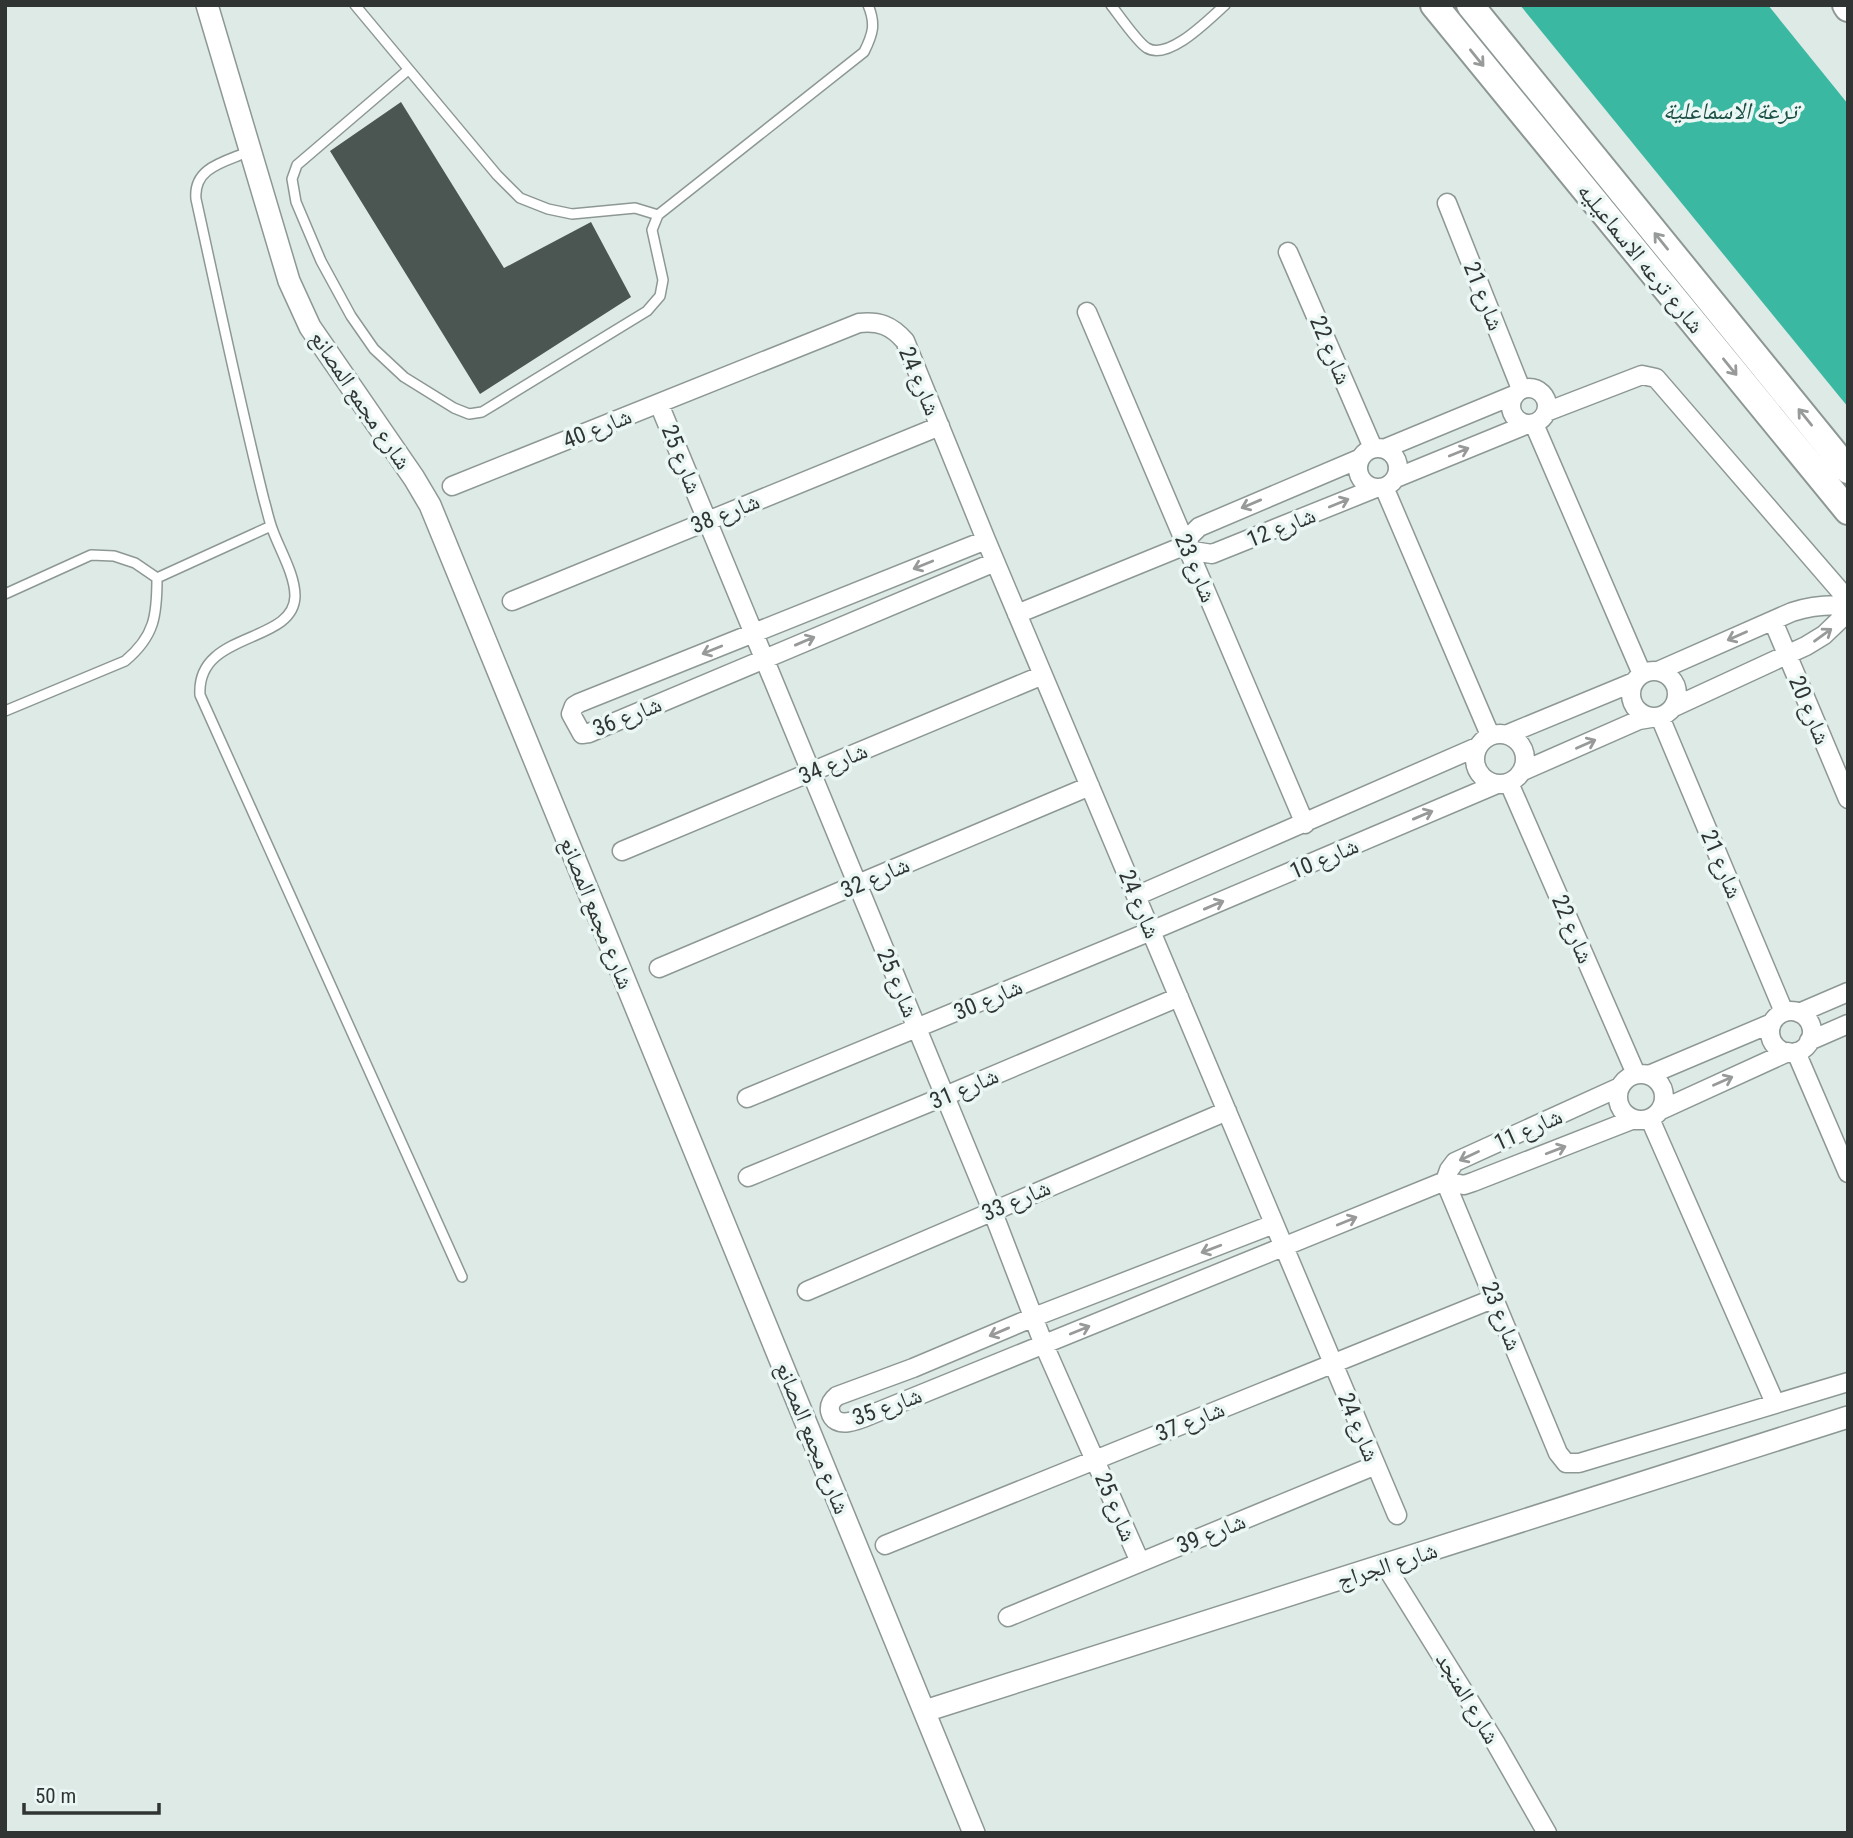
<svg xmlns="http://www.w3.org/2000/svg" width="1853" height="1838" font-family="'Roboto Condensed','Noto Naskh Arabic',sans-serif">
<style>
.water{fill:#3ab8a2}
.building{fill:#4b5552}
.lines{fill:none;stroke-linecap:round;stroke-linejoin:round}
.service-casing{stroke:#8d9895;stroke-width:12}
.minor-casing{stroke:#8d9895;stroke-width:21}
.tertiary-casing{stroke:#8d9895;stroke-width:24}
.primary-casing{stroke:#8d9895;stroke-width:30}
.service{stroke:#fff;stroke-width:9}
.minor{stroke:#fff;stroke-width:18}
.tertiary{stroke:#fff;stroke-width:21}
.primary{stroke:#fff;stroke-width:26}
.oneway{stroke:#989a9a}
.labels{text-anchor:middle;stroke-width:7;stroke-linejoin:round;paint-order:stroke}
.street-label{font-size:23px;fill:#303534;stroke:#ebf7f4}
.water-label{font-size:24px;font-style:italic;fill:#1c5046;stroke:#ebf7f4}
</style>
<rect width="100%" height="100%" fill="#deeae6"/>
<path class="water" d="M 1520,5 L 1768,5 L 1848,104 L 1848,407 Z"/>
<path class="building" d="M 401,102 L 504,268 L 591,222 L 631,297 L 480,394 L 330,151 Z"/>
<g class="lines">
<g class="service-casing">
<path id="service" d="M 355,5 L 497,175 L 520,198 L 548,209 L 572,214 L 635,208 L 658,215
M 1111,5 C 1118,14 1138,43 1147,48 C 1169,61 1209,19 1225,5
M 408,70 L 297,165 L 292,179 L 296,202 L 321,261 L 351,316 L 374,349 L 404,377 L 454,408 L 469,414 L 482,412 L 647,311 L 660,296 L 663,280 L 652,230 L 658,215 L 864,52 C 873,34 876,24 868,5
M 250,151 C 225,162 193,167 196,199 C 218,299 239,400 264,500 C 267,510 269,521 273,531 C 280,550 295,575 295,596 C 294,645 196,630 200,695 L 462,1277
M 5,594 L 91,555 L 114,556 L 135,563 L 157,578 L 271,526
M 5,711 L 125,661 C 155,636 157,615 157,578"/>
</g>
<g class="minor-casing">
<path id="minor" d="M 1447,203 L 1521,389
M 1288,252 L 1373,448
M 1087,312 L 1305,824
M1511 406a18 18 0 1 1 36 0a18 18 0 1 1-36 0Z
M 659,404 L 992,1210 L 1044,1345 L 1140,1562
M 1546,412 L 1642,375 L 1656,378 L 1848,600
M 1534,424 L 1642,674
M1358 468a20 20 0 1 1 40 0a20 20 0 1 1-40 0Z
M 1386,448 L 1514,395
M 1396,478 L 1528,424
M 452,486 L 859,323 C 879,321 891,325 905,341 L 986,540 L 1397,1515
M 1384,487 L 1490,735
M 986,540 L 579,703 L 574,706 L 571,714 L 582,734 L 589,733 L 995,562
M 1186,545 L 1193,551 L 1212,554 L 1376,488
M 512,601 L 940,426
M 1017,614 L 1186,545 L 1191,535 L 1199,527 L 1359,459
M 1773,621 L 1848,799
M1631 694a23 23 0 1 1 46 0a23 23 0 1 1-46 0Z
M 1658,671 L 1792,612 C 1811,606 1828,604 1848,606
M 1674,707 L 1806,646 L 1824,635 L 1848,612
M 1660,717 L 1784,1012
M1475 759a25 25 0 1 1 50 0a25 25 0 1 1-50 0Z
M 1508,734 L 1634,682
M 1523,771 L 1639,720 L 1651,718
M 1509,783 L 1636,1074
M 622,851 L 1043,675
M 1136,896 L 1477,747
M 659,968 L 1090,786
M1770 1032a21 21 0 1 1 42 0a21 21 0 1 1-42 0Z
M 1799,1013 L 1848,992
M 1809,1041 L 1848,1024
M 1796,1052 L 1848,1173
M1618 1097a23 23 0 1 1 46 0a23 23 0 1 1-46 0Z
M 1649,1075 L 1772,1023
M 747,1098 L 1151,931 L 1497,784
M 1661,1110 L 1788,1052
M 1650,1119 L 1775,1403
M 748,1177 L 945,1096 L 1179,997
M 1445,1181 L 1558,1453 L 1566,1463 L 1579,1463 L 1848,1382
M 1445,1181 L 1449,1170 L 1455,1162 L 1620,1087
M 1274,1224 L 1034,1317 L 913,1368 L 837,1396 C 832,1400 829,1404 830,1411 C 835,1434 867,1416 880,1411 L 1445,1181 L 1464,1185 L 1473,1182 L 1634,1119
M 807,1291 L 1227,1111
M 885,1545 L 1495,1298
M 1385,1565 L 1495,1742 L 1547,1833
M 1008,1617 L 1376,1465"/>
</g>
<g class="tertiary-casing">
<path id="tertiary" d="M 207,5 L 289,281 L 310,327 L 414,478 L 430,505 L 974,1833
M 925,1711 L 1848,1417"/>
</g>
<g class="primary-casing">
<path id="primary" d="M 1434,5 L 1848,511
M 1470,5 L 1848,470
M 1846,5 L 1848,8"/>
</g>
<use href="#service" class="service"/>
<use href="#minor" class="minor"/>
<use href="#tertiary" class="tertiary"/>
<use href="#primary" class="primary"/>
</g>
<defs><path id="oneway-shaft" d="M-6 0H5M1.5-3L5.5 0L1.5 3" fill="none" stroke-width="1.6" stroke-linecap="round" stroke-linejoin="round" transform="scale(1.75)"/></defs>
<g class="oneway">
<use href="#oneway-shaft" transform="translate(1477 58) rotate(51)"/>
<use href="#oneway-shaft" transform="translate(1661 241) rotate(-129)"/>
<use href="#oneway-shaft" transform="translate(1730 367) rotate(51)"/>
<use href="#oneway-shaft" transform="translate(1805 417) rotate(-129)"/>
<use href="#oneway-shaft" transform="translate(1459 452) rotate(-22)"/>
<use href="#oneway-shaft" transform="translate(1339 503) rotate(-22)"/>
<use href="#oneway-shaft" transform="translate(1251 504) rotate(157)"/>
<use href="#oneway-shaft" transform="translate(923 565) rotate(158)"/>
<use href="#oneway-shaft" transform="translate(1823 635) rotate(-36)"/>
<use href="#oneway-shaft" transform="translate(1737 636) rotate(156)"/>
<use href="#oneway-shaft" transform="translate(805 641) rotate(-23)"/>
<use href="#oneway-shaft" transform="translate(712 650) rotate(158)"/>
<use href="#oneway-shaft" transform="translate(1586 744) rotate(-24)"/>
<use href="#oneway-shaft" transform="translate(1423 815) rotate(-23)"/>
<use href="#oneway-shaft" transform="translate(1214 905) rotate(-23)"/>
<use href="#oneway-shaft" transform="translate(1723 1081) rotate(-24)"/>
<use href="#oneway-shaft" transform="translate(1556 1150) rotate(-21)"/>
<use href="#oneway-shaft" transform="translate(1469 1156) rotate(155)"/>
<use href="#oneway-shaft" transform="translate(1347 1221) rotate(-22)"/>
<use href="#oneway-shaft" transform="translate(1211 1249) rotate(159)"/>
<use href="#oneway-shaft" transform="translate(1080 1330) rotate(-22)"/>
<use href="#oneway-shaft" transform="translate(999 1332) rotate(157)"/>
</g>
<g class="labels">
<g class="street-label">
<text transform="translate(1641 258) rotate(51)" y="8">شارع ترعه الاسماعيليه</text>
<text transform="translate(1484 296) rotate(68)" y="8">شارع 21</text>
<text transform="translate(1331 350) rotate(67)" y="8">شارع 22</text>
<text transform="translate(920 381) rotate(67)" y="8">شارع 24</text>
<text transform="translate(361 400) rotate(56)" y="8">شارع مجمع المصانع</text>
<text transform="translate(597 428) rotate(-22)" y="8">شارع 40</text>
<text transform="translate(682 459) rotate(68)" y="8">شارع 25</text>
<text transform="translate(725 513) rotate(-22)" y="8">شارع 38</text>
<text transform="translate(1281 527) rotate(-22)" y="8">شارع 12</text>
<text transform="translate(1196 568) rotate(67)" y="8">شارع 23</text>
<text transform="translate(1810 710) rotate(67)" y="8">شارع 20</text>
<text transform="translate(627 716) rotate(-22)" y="8">شارع 36</text>
<text transform="translate(833 763) rotate(-23)" y="8">شارع 34</text>
<text transform="translate(1324 858) rotate(-23)" y="8">شارع 10</text>
<text transform="translate(1722 864) rotate(67)" y="8">شارع 21</text>
<text transform="translate(875 877) rotate(-23)" y="8">شارع 32</text>
<text transform="translate(1140 904) rotate(67)" y="8">شارع 24</text>
<text transform="translate(597 913) rotate(68)" y="8">شارع مجمع المصانع</text>
<text transform="translate(1573 929) rotate(67)" y="8">شارع 22</text>
<text transform="translate(898 983) rotate(67)" y="8">شارع 25</text>
<text transform="translate(988 999) rotate(-23)" y="8">شارع 30</text>
<text transform="translate(964 1088) rotate(-23)" y="8">شارع 31</text>
<text transform="translate(1528 1129) rotate(-24)" y="8">شارع 11</text>
<text transform="translate(1016 1200) rotate(-23)" y="8">شارع 33</text>
<text transform="translate(1502 1316) rotate(68)" y="8">شارع 23</text>
<text transform="translate(887 1406) rotate(-20)" y="8">شارع 35</text>
<text transform="translate(1190 1421) rotate(-22)" y="8">شارع 37</text>
<text transform="translate(1359 1427) rotate(67)" y="8">شارع 24</text>
<text transform="translate(813 1438) rotate(68)" y="8">شارع مجمع المصانع</text>
<text transform="translate(1116 1507) rotate(67)" y="8">شارع 25</text>
<text transform="translate(1211 1533) rotate(-22)" y="8">شارع 39</text>
<text transform="translate(1387 1565) rotate(-18)" y="8">شارع الجراج</text>
<text transform="translate(1468 1698) rotate(59)" y="8">شارع المنجد</text>
</g>
<g class="water-label">
<text x="1730" y="119">ترعة الاسماعلية</text>
</g>
</g>
<rect width="1853" height="1838" fill="none" stroke="#303534" stroke-width="14"/>
<path d="M24 1803v10h135v-10" fill="none" stroke="#303534" stroke-width="3.5"/>
<text x="35" y="1803" font-size="21" fill="#303534" stroke="#ebf7f4" stroke-width="5" paint-order="stroke">50 m</text>
</svg>
